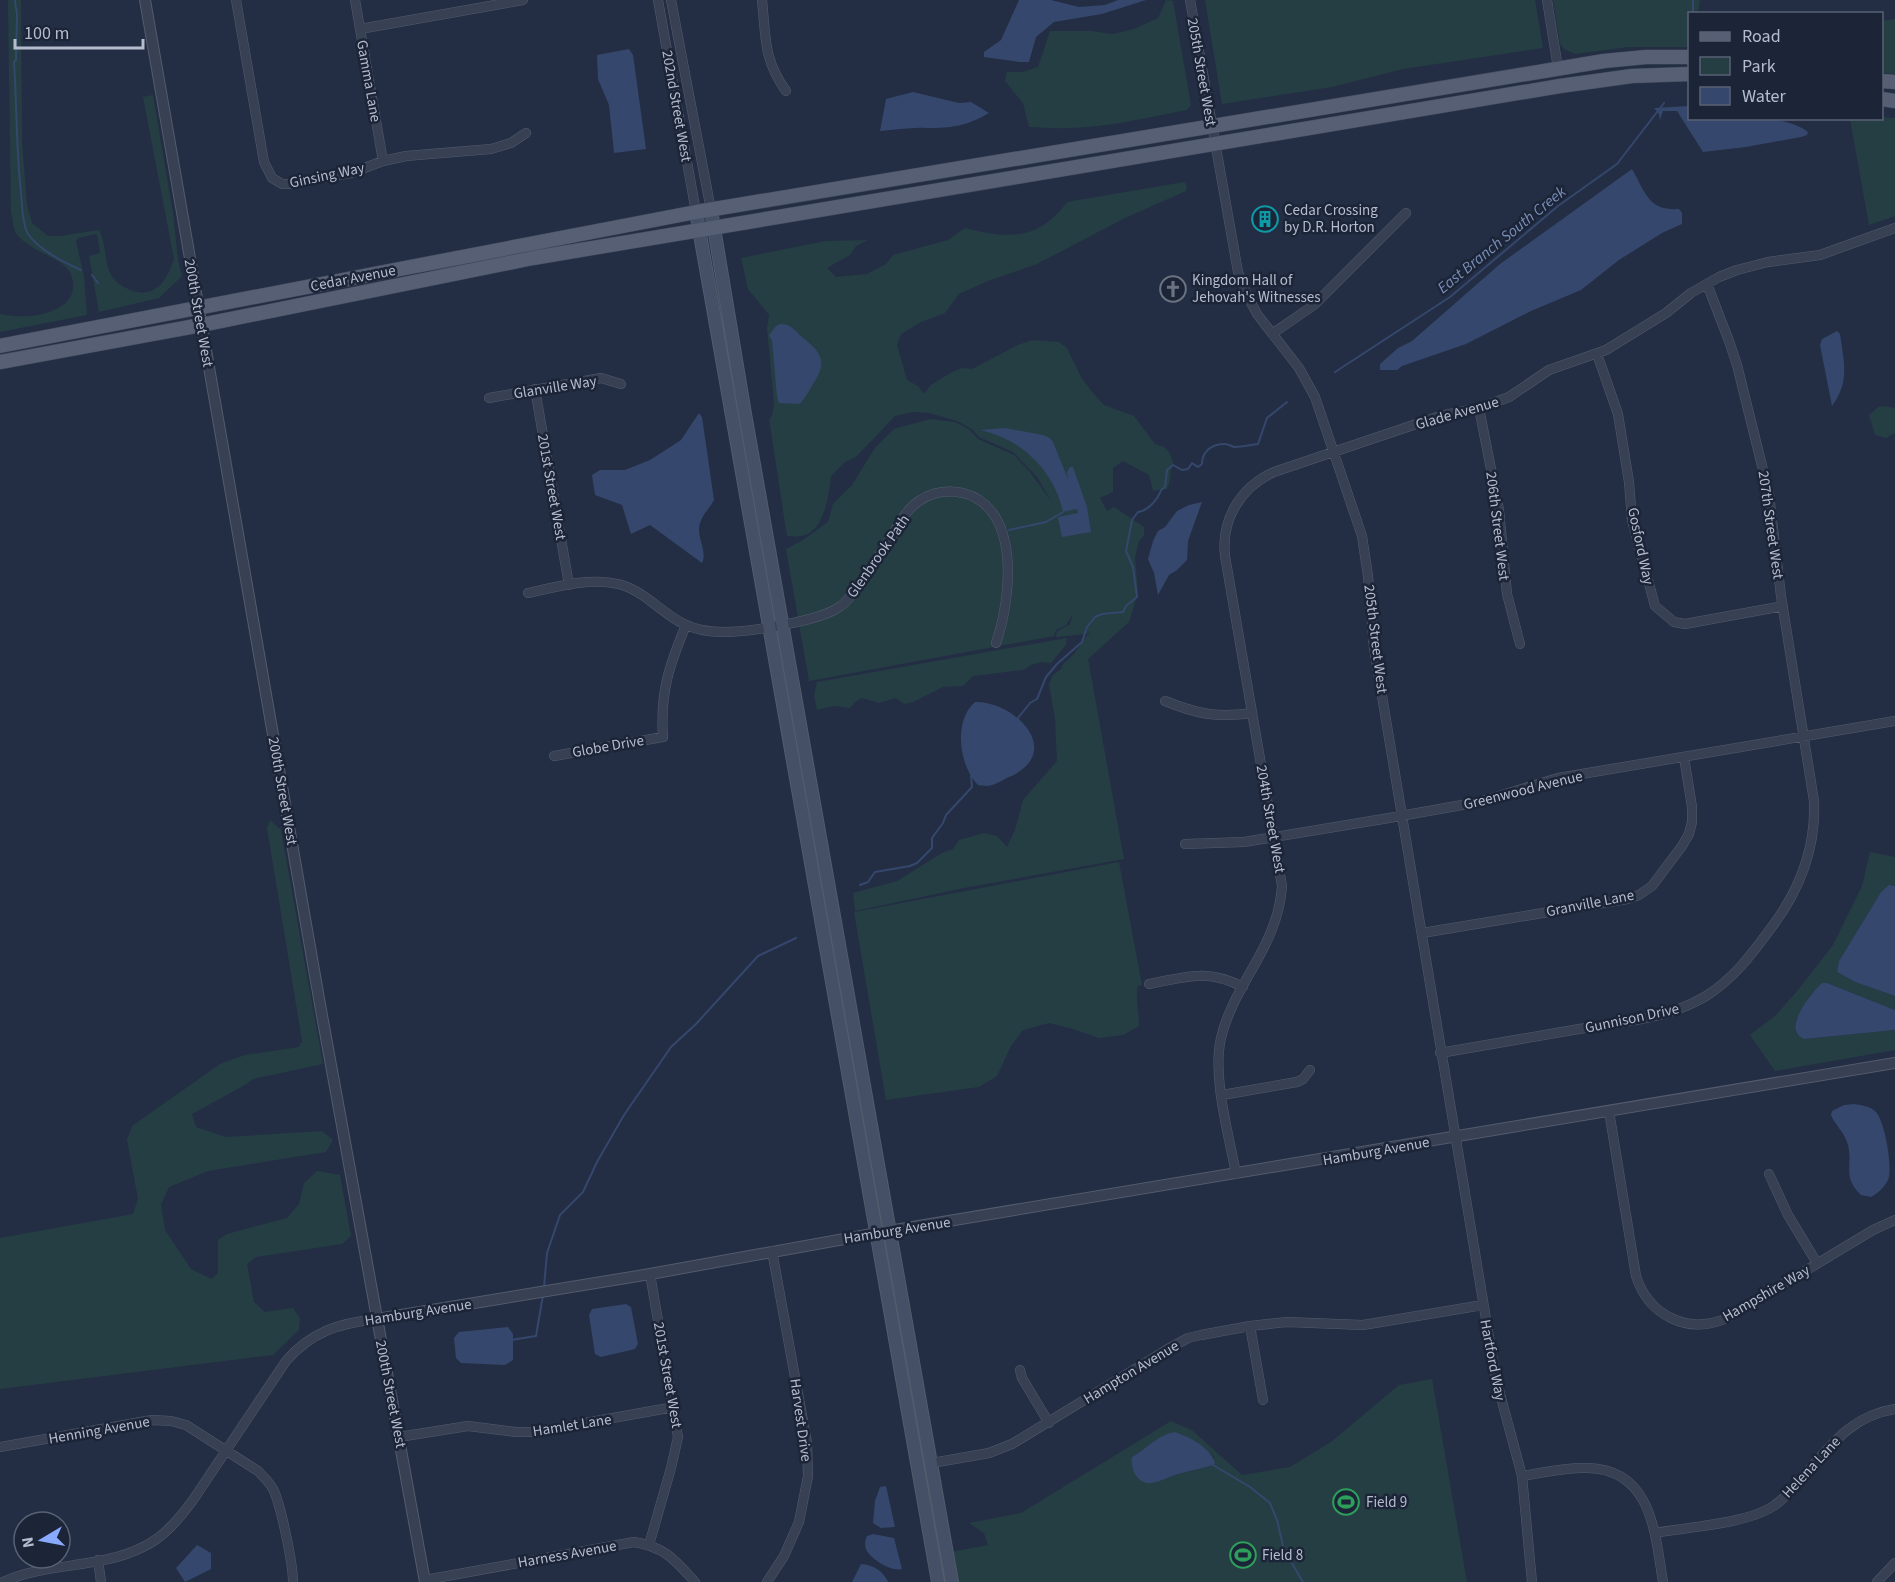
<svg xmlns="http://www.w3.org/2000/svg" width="1895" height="1582" font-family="'Source Sans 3',sans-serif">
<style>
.green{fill:#253e44;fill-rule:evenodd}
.water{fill:#35476c}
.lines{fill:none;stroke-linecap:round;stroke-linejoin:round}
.stream{stroke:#35476c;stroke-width:2}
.minor-casing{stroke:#535b6d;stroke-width:10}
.tertiary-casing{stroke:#535b6d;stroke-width:12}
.secondary-casing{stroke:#535b6d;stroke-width:14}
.primary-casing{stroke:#41495c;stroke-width:15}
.minor{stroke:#384053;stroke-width:9}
.tertiary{stroke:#384053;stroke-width:10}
.secondary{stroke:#454f66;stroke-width:12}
.primary{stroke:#565f73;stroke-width:14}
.labels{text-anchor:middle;stroke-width:5;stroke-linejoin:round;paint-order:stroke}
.street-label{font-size:15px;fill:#b5bccd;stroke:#1c2538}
.poi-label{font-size:15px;fill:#b5bccd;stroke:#1c2538;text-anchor:start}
.water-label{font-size:16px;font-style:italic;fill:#798eb7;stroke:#1c2538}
</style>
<rect width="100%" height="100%" fill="#232e44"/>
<path class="green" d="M 8,0 L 21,0 L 22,142 L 27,205 L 32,223 L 48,236 L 60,236 L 99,230 C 106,243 104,261 111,275 C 116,283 124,288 133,291 C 156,298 168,279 174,259 L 143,97 L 153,95 L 173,213 L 178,260 L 182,276 L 159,298 L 99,312 L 89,256 L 100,253 L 98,238 L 96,234 L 78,238 L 76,241 L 84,277 L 87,315 L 0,332 L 0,314 C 21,318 44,318 63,305 C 78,294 76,273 61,263 C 47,254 29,248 18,236 C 13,231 13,220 11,213 Z
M 1166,0 L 1173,1 L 1191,105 L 1187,110 C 1150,117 1104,128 1066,128 C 1054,129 1042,127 1029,127 L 1023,103 L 1005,81 L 1007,72 L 1023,72 L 1038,67 L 1050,31 L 1091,31 L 1113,34 L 1134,29 L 1158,18 Z
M 1205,0 L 1535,0 L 1543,48 L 1403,69 L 1332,87 L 1222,104 Z
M 1553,0 L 1700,0 L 1698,13 L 1690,14 L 1689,47 L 1628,47 L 1575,54 L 1564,49 L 1560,44 Z
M 1895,19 L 1895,74 L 1882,73 L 1882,21 Z
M 1882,117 L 1895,118 L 1895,216 L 1869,225 L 1850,119 L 1882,118 Z
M 1184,182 L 1187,185 L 1186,191 L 1125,218 L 1037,264 L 988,281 L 959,294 L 945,313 L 921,322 L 901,334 L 897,345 L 907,380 L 918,386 L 924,394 L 931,385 L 952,372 L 962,368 L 972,369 L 1018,345 L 1032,340 L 1059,342 L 1067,348 L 1081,377 L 1092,392 L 1104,405 L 1134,416 L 1155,444 L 1164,447 L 1169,452 L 1173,462 C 1169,472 1172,480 1167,489 L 1162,489 L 1153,491 L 1149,475 L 1123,461 L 1113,468 L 1113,492 L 1100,498 L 1107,511 L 1114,507 L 1144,527 L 1144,535 L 1139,541 L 1135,557 L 1138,593 L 1129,622 L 1088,659 L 1124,859 L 964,888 L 855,911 L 853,893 L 897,881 L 942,853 L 953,849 L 959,840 L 984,833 L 997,836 L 1007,847 L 1015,830 L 1023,800 L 1057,761 L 1055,719 L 1049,684 L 1053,675 L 1061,669 L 1063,664 L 1074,654 L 1090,631 L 1086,634 L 1056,637 L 1057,631 L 1070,624 L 1073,614 L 1066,625 L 1056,630 L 1054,636 L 809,681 L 786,549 L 803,540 L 828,522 L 833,504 L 852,485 L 875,448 L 894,429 L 930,419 L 955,422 L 969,429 L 978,439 L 1014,455 L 1030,472 L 1053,504 L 1037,477 L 1013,452 L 979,437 L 972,429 L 957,421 L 929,413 L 913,412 L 895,416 L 856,457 L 845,462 L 831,476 C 829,495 824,533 801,536 C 797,537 791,536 787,536 L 769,419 L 772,416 L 774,404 L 767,328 L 769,315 L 748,289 L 741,258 L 826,241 L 868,240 L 856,246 L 850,255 L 827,268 L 836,277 L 867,274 L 886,264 L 893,255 L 948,240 L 965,228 C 1009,239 1038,241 1067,202 Z
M 1883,406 L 1895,408 L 1895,433 L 1886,438 L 1875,435 L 1869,415 L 1878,407 Z
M 1067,638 L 1066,645 L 1051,663 L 1041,662 L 1031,665 L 1023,670 L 973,676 L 963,686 L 943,687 L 913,702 L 904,704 L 896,698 L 879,703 L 862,698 L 855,702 L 850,708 L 834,706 L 817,710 L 814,695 L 817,682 Z
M 270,820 L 281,830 L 323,1064 L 253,1079 L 245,1085 L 192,1114 L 196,1127 L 226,1137 L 322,1131 L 333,1140 L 326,1152 L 208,1171 L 169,1187 L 161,1205 L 165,1230 L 191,1269 L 211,1279 L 218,1273 L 218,1240 L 227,1234 L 287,1218 L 299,1204 L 304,1183 L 317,1171 L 340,1175 L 351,1236 L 342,1244 L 256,1257 L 247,1264 L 254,1302 L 265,1312 L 293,1308 L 300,1318 L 299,1330 L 273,1355 L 0,1389 L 0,1238 L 133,1214 L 138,1199 L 127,1140 L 132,1126 L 220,1064 L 245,1055 L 299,1047 L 302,1041 L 267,828 Z
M 1870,852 L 1895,857 L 1895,886 L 1892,885 L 1881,892 L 1839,961 L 1837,972 L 1855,982 L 1895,996 L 1895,1010 L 1827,983 L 1822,983 L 1796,1020 L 1796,1033 L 1804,1039 L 1895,1030 L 1895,1050 L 1775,1071 L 1750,1035 L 1776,1015 L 1798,990 L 1833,945 L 1862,886 Z
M 1119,862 L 1142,985 L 1138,986 C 1135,996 1139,1014 1139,1026 L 1123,1035 L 1099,1038 L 1073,1029 L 1049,1023 L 1023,1030 L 1011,1046 L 997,1076 L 979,1087 L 886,1100 L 854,912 Z
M 1432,1379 L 1467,1582 L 945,1582 L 940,1554 L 988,1545 L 984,1533 L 969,1523 L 1021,1513 L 1171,1421 L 1193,1431 L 1242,1475 L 1290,1467 L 1331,1442 L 1399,1385 ZM 1175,1432 C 1191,1437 1202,1446 1214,1457 L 1213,1465 L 1179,1474 L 1153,1482 L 1132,1457 C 1146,1448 1159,1436 1175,1432 Z"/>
<path class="water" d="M 1019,0 L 1051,0 L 1079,7 L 1105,5 L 1118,0 L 1146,0 L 1102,14 L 1054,22 L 1036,37 L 1029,62 L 1019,62 L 984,57 L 984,52 L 1001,40 Z
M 629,49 L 633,55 L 635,69 L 646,149 L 614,153 L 609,105 L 598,79 L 597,55 Z
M 913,92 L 959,103 L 971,102 L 989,113 C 967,126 952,128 927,128 C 912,127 896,130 880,131 L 886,99 Z
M 1689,106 L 1690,118 C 1725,118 1778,111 1808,132 L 1807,135 L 1801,137 L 1746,147 L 1703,152 L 1677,111 L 1663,111 L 1660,120 L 1659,114 L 1654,108 Z
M 1632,169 C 1646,193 1648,211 1679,209 L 1682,213 L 1682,224 L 1662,233 L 1619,260 L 1581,290 L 1531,311 L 1466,344 L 1402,366 L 1397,370 L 1380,370 L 1380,364 L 1398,348 L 1412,341 L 1500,264 Z
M 780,324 C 792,324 795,331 803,338 C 823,353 827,363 813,384 C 809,391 805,398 800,404 L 779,403 L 777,397 L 772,341 L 769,335 L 776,326 Z
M 1837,331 L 1840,334 C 1844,363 1850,381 1832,406 L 1820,345 L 1822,339 Z
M 699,413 L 702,417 L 714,500 C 709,510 699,517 699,530 C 699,540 707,553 702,563 L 650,525 L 631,534 L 622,505 L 595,495 L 592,475 L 600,470 L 625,470 L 650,460 L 681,440 Z
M 1005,428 L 1043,435 L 1050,438 L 1053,442 L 1068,479 L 1067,472 L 1070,467 L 1073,467 L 1087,507 L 1091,532 L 1062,537 L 1058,517 L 1078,513 L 1077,509 L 1063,512 C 1054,470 1021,439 980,430 Z
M 1202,502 L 1188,541 L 1187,560 L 1177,570 L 1169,575 L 1158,595 L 1154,573 L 1148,559 L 1153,541 L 1158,531 L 1165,527 L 1177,511 L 1189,505 Z
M 975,702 C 1016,701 1065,753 1009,777 C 996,783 993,788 978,785 C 959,766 953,721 975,702 Z
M 1889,885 L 1895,886 L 1895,996 L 1855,982 L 1837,972 L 1839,961 L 1881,892 Z
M 1822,983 L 1827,983 L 1895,1010 L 1895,1030 L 1804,1039 C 1781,1030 1811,993 1822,983 Z
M 1854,1104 C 1861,1105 1870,1106 1876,1112 C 1885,1122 1893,1168 1888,1180 C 1884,1188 1878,1193 1871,1197 L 1861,1195 C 1842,1177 1853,1166 1848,1145 C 1845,1133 1835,1125 1831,1115 L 1832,1111 L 1844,1105 Z
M 626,1304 L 631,1307 L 638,1344 L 635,1349 L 601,1357 L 595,1354 L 589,1315 L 592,1309 Z
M 508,1327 L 513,1334 L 513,1360 L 505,1365 L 461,1363 L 456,1358 L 454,1338 L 459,1332 Z
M 1175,1432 C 1190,1437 1211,1448 1215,1463 L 1213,1465 C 1201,1469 1188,1471 1175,1475 C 1168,1477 1156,1484 1148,1483 C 1136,1482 1130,1467 1132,1457 C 1146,1449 1159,1434 1175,1432 Z
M 886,1486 L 895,1527 L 881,1528 L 873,1523 L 875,1501 L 880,1487 Z
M 873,1534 L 894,1538 L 902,1569 C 892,1572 872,1560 867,1551 C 864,1546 865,1541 867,1536 Z
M 197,1545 L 211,1553 L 211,1569 L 185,1582 L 176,1568 Z
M 861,1564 C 874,1565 883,1571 888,1582 L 852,1582 Z"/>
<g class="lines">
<path class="stream" d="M 15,0 C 15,6 17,10 17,15 C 17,29 16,45 16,60 L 14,62 C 17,106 16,149 21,193 C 22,205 22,223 28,234 C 39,250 63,262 81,270
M 1693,14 L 1693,0
M 92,275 L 98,283
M 1335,372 L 1450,297 L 1558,206 L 1617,164 L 1664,103
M 1009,530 L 1046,522 L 1063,512
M 1018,718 L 1030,703 L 1037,699 L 1046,677 L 1057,664 L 1082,642 L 1087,627 L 1095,617 L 1102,614 L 1123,612 L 1126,606 L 1137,597 L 1133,567 L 1126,551 L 1132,520 L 1138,512 C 1148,511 1158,499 1161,490 L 1165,487 L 1167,470 L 1173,465 L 1182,470 L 1188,469 L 1192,463 L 1198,467 L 1202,464 C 1202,451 1212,444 1225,444 C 1228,444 1231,446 1234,447 C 1239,447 1252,445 1258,444 L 1267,418 L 1287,402
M 860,885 L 868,882 L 875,872 L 910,866 L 917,863 L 932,848 L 932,838 L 943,823 L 946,815 L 972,787 L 971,776
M 544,1287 L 547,1253 L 560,1215 L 583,1192 L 597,1162 L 624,1115 L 671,1047 L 696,1024 L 758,956 L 796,938
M 511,1340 L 536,1336 L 543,1295
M 1213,1465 L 1250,1487 L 1270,1503 L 1277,1520 L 1284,1550 L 1303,1582"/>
<g class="minor-casing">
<path id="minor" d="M 236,0 L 264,162 L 272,178 L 282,184 L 288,184 L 351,173 L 383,161 L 406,156 L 491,149 L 511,143 L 526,133
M 355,0 L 383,161
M 658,0 L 696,212
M 671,0 L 711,210
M 762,0 C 766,37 763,59 786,91
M 1190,0 L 1238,272 L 1247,295 L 1257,314 L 1299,368 L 1315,397 L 1362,536 L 1368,576 L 1374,648 L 1496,1379 L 1522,1476 L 1532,1582
M 1547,0 L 1558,68
M 360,29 L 523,0
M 1272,334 L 1314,305 L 1406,213
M 1597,354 L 1618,414 L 1629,482 L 1632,520 L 1655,606 L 1674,622 L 1685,624 L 1783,606
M 535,389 L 569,585
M 489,398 L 601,378 L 621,384
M 1479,408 L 1499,510 L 1507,594 L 1520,644
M 528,593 C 556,587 589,577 618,584 C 644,590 661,613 684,624 C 696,630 711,632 724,632 C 748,632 821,621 839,607 C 843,605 846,601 849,598 C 862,581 874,563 886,545 C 896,530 904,511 919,501 C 932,492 948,490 963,493 C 1022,508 1011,600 996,643
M 1165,701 C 1197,714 1217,718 1252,713
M 554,756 L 663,737 C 660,692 669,666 686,625
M 1185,844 L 1244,842 L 1389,818 L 1479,802 L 1558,778 L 1895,721
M 1422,933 L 1627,899 L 1639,895 L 1652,886 L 1682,846 L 1689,834 L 1692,822 L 1692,807 L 1684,757
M 1149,984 C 1187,977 1207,968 1243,987
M 1440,1053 C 1487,1045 1533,1037 1579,1029 C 1622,1022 1668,1019 1706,996 C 1736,977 1754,951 1774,924 C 1801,887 1816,847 1814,801 L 1781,596 L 1769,494 L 1737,365 L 1729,341 L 1707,284
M 1222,1095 L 1297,1082 L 1303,1079 L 1310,1070
M 1609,1111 L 1636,1276 C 1649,1316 1688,1335 1727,1318 L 1873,1230 L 1895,1220
M 1236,1174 C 1229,1135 1212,1077 1221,1038 C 1234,983 1278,947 1282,886 L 1225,556 C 1221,520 1240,487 1274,472 L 1440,416 L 1479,408 L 1509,397 L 1549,370 L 1606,350 L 1666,313 L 1691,293 L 1719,277 L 1737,270 L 1768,262 L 1820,255 L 1895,228
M 1769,1174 L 1788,1215 L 1817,1263
M 1250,1326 L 1263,1400
M 1020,1370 L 1022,1378 L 1049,1423
M 399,1437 L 468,1426 L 516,1432 L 535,1432 L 674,1407
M 0,1447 L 152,1420 L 171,1421 L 186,1425 L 258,1471 C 264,1477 269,1482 273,1489 C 281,1505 293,1564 293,1582
M 932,1463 L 989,1453 L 1012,1444 L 1168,1349 L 1188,1338 L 1201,1335 L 1250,1326 L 1287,1322 L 1363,1325 L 1483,1305
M 1522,1476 C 1543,1473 1565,1467 1587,1468 C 1652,1469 1655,1533 1663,1582
M 1655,1533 C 1688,1527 1748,1524 1775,1505 C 1784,1499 1791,1490 1798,1482 C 1829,1449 1847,1417 1895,1409
M 649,1545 L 671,1468 L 678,1437 L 650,1274
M 98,1560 L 101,1582
M 425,1580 L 634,1542 C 665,1547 675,1560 695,1582
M 3,1582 C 47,1562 100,1569 143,1547 C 164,1537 179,1519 193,1500 L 286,1361 C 311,1332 339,1323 377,1319
M 767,1582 L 784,1556 L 799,1522 L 808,1476 L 807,1443 L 772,1251
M 1877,1582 L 1895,1563"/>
</g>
<g class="tertiary-casing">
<path id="tertiary" d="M 145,0 L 321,1010 L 425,1582
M 377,1319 L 650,1274 L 883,1232 L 1895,1063"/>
</g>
<g class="secondary-casing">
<path id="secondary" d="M 711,210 L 745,414 L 952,1582
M 696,212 L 938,1582"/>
</g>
<g class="primary-casing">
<path id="primary" d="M 1882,81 L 1895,82
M 1882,99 L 1895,101
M 0,346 L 696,212 L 1604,61 L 1646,57 L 1690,57
M 0,362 L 201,325 L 533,258 L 1560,86 L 1632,76 L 1690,74"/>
</g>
<use href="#minor" class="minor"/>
<use href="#tertiary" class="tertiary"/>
<use href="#secondary" class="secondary"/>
<use href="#primary" class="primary"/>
</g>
<defs>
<g id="building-ring" transform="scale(1.35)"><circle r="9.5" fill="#1c2538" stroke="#0f9aa8" stroke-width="1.5"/><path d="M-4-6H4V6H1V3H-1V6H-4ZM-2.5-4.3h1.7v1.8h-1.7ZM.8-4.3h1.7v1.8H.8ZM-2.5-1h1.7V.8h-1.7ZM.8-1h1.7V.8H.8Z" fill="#0f9aa8"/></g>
<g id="church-ring" transform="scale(1.35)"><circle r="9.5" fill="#1c2538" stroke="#6b7280" stroke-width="1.5"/><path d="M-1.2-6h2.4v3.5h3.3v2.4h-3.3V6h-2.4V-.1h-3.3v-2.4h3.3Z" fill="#6b7280"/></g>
<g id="stadium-ring" transform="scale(1.35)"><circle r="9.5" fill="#1c2538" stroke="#2e9e5b" stroke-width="1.5"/><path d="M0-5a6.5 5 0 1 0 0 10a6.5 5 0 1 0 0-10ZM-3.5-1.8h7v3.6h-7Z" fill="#2e9e5b"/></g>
</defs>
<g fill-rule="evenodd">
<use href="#building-ring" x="1265" y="219"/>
<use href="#church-ring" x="1173" y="289"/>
<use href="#stadium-ring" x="1346" y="1502"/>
<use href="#stadium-ring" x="1243" y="1555"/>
</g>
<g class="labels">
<g class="street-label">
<text transform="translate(1202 72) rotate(80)" y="5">205th Street West</text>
<text transform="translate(369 81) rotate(80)" y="5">Gamma Lane</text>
<text transform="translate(677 106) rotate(80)" y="5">202nd Street West</text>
<text transform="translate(327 175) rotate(-12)" y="5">Ginsing Way</text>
<text transform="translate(353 278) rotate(-11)" y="5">Cedar Avenue</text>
<text transform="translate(199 313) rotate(80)" y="5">200th Street West</text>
<text transform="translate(555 387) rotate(-9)" y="5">Glanville Way</text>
<text transform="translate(1457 413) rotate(-16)" y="5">Glade Avenue</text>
<text transform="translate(552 487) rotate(80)" y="5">201st Street West</text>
<text transform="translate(1771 525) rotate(82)" y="5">207th Street West</text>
<text transform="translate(1498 526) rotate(83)" y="5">206th Street West</text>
<text transform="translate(1641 546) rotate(78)" y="5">Gosford Way</text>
<text transform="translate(878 556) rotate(-55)" y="5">Glenbrook Path</text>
<text transform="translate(1376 639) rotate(83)" y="5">205th Street West</text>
<text transform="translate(608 746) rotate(-10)" y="5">Globe Drive</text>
<text transform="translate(1523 790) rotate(-14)" y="5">Greenwood Avenue</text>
<text transform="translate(283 791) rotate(80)" y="5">200th Street West</text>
<text transform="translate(1271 819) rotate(80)" y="5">204th Street West</text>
<text transform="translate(1590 903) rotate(-11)" y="5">Granville Lane</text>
<text transform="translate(1632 1018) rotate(-12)" y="5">Gunnison Drive</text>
<text transform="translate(1376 1151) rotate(-10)" y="5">Hamburg Avenue</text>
<text transform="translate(897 1230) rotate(-9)" y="5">Hamburg Avenue</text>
<text transform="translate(1766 1293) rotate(-30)" y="5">Hampshire Way</text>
<text transform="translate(418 1312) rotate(-9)" y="5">Hamburg Avenue</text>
<text transform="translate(1493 1360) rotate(79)" y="5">Hartford Way</text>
<text transform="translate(1131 1372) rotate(-31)" y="5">Hampton Avenue</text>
<text transform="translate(668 1375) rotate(80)" y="5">201st Street West</text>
<text transform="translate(391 1394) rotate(79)" y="5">200th Street West</text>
<text transform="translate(801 1420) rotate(82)" y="5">Harvest Drive</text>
<text transform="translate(572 1425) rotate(-9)" y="5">Hamlet Lane</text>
<text transform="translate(99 1430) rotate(-10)" y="5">Henning Avenue</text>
<text transform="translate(1811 1467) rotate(-47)" y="5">Helena Lane</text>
<text transform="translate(567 1554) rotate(-10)" y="5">Harness Avenue</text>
</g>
<g class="poi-label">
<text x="1284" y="215">Cedar Crossing<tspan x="1284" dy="17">by D.R. Horton</tspan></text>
<text x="1192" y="285">Kingdom Hall of<tspan x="1192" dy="17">Jehovah's Witnesses</tspan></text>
<text x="1366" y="1507">Field 9</text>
<text x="1262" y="1560">Field 8</text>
</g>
<g class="water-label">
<text transform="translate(1501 239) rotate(-39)" y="6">East Branch South Creek</text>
</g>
</g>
<rect x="1688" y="12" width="195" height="108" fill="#1c2538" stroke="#596174" stroke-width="1.5"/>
<rect x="1700" y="32" width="30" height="9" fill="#565f73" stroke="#596174" stroke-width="1.5"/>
<text x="1742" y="42" font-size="18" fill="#b5bccd">Road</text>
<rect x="1700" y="57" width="30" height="18" fill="#253e44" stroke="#596174" stroke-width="1.5"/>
<text x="1742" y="72" font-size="18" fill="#b5bccd">Park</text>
<rect x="1700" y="87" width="30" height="18" fill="#35476c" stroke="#596174" stroke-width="1.5"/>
<text x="1742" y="102" font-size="18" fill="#b5bccd">Water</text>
<g transform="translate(42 1540) rotate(260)"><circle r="28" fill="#1c2538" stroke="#596174" stroke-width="1.5"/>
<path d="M0-4.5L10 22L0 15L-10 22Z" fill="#88abff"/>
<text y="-9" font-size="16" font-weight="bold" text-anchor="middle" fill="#b5bccd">N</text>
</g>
<path d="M15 39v9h128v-9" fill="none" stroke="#b5bccd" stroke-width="3"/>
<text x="24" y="39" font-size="18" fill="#b5bccd" stroke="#1c2538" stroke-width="4.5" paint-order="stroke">100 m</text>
</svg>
